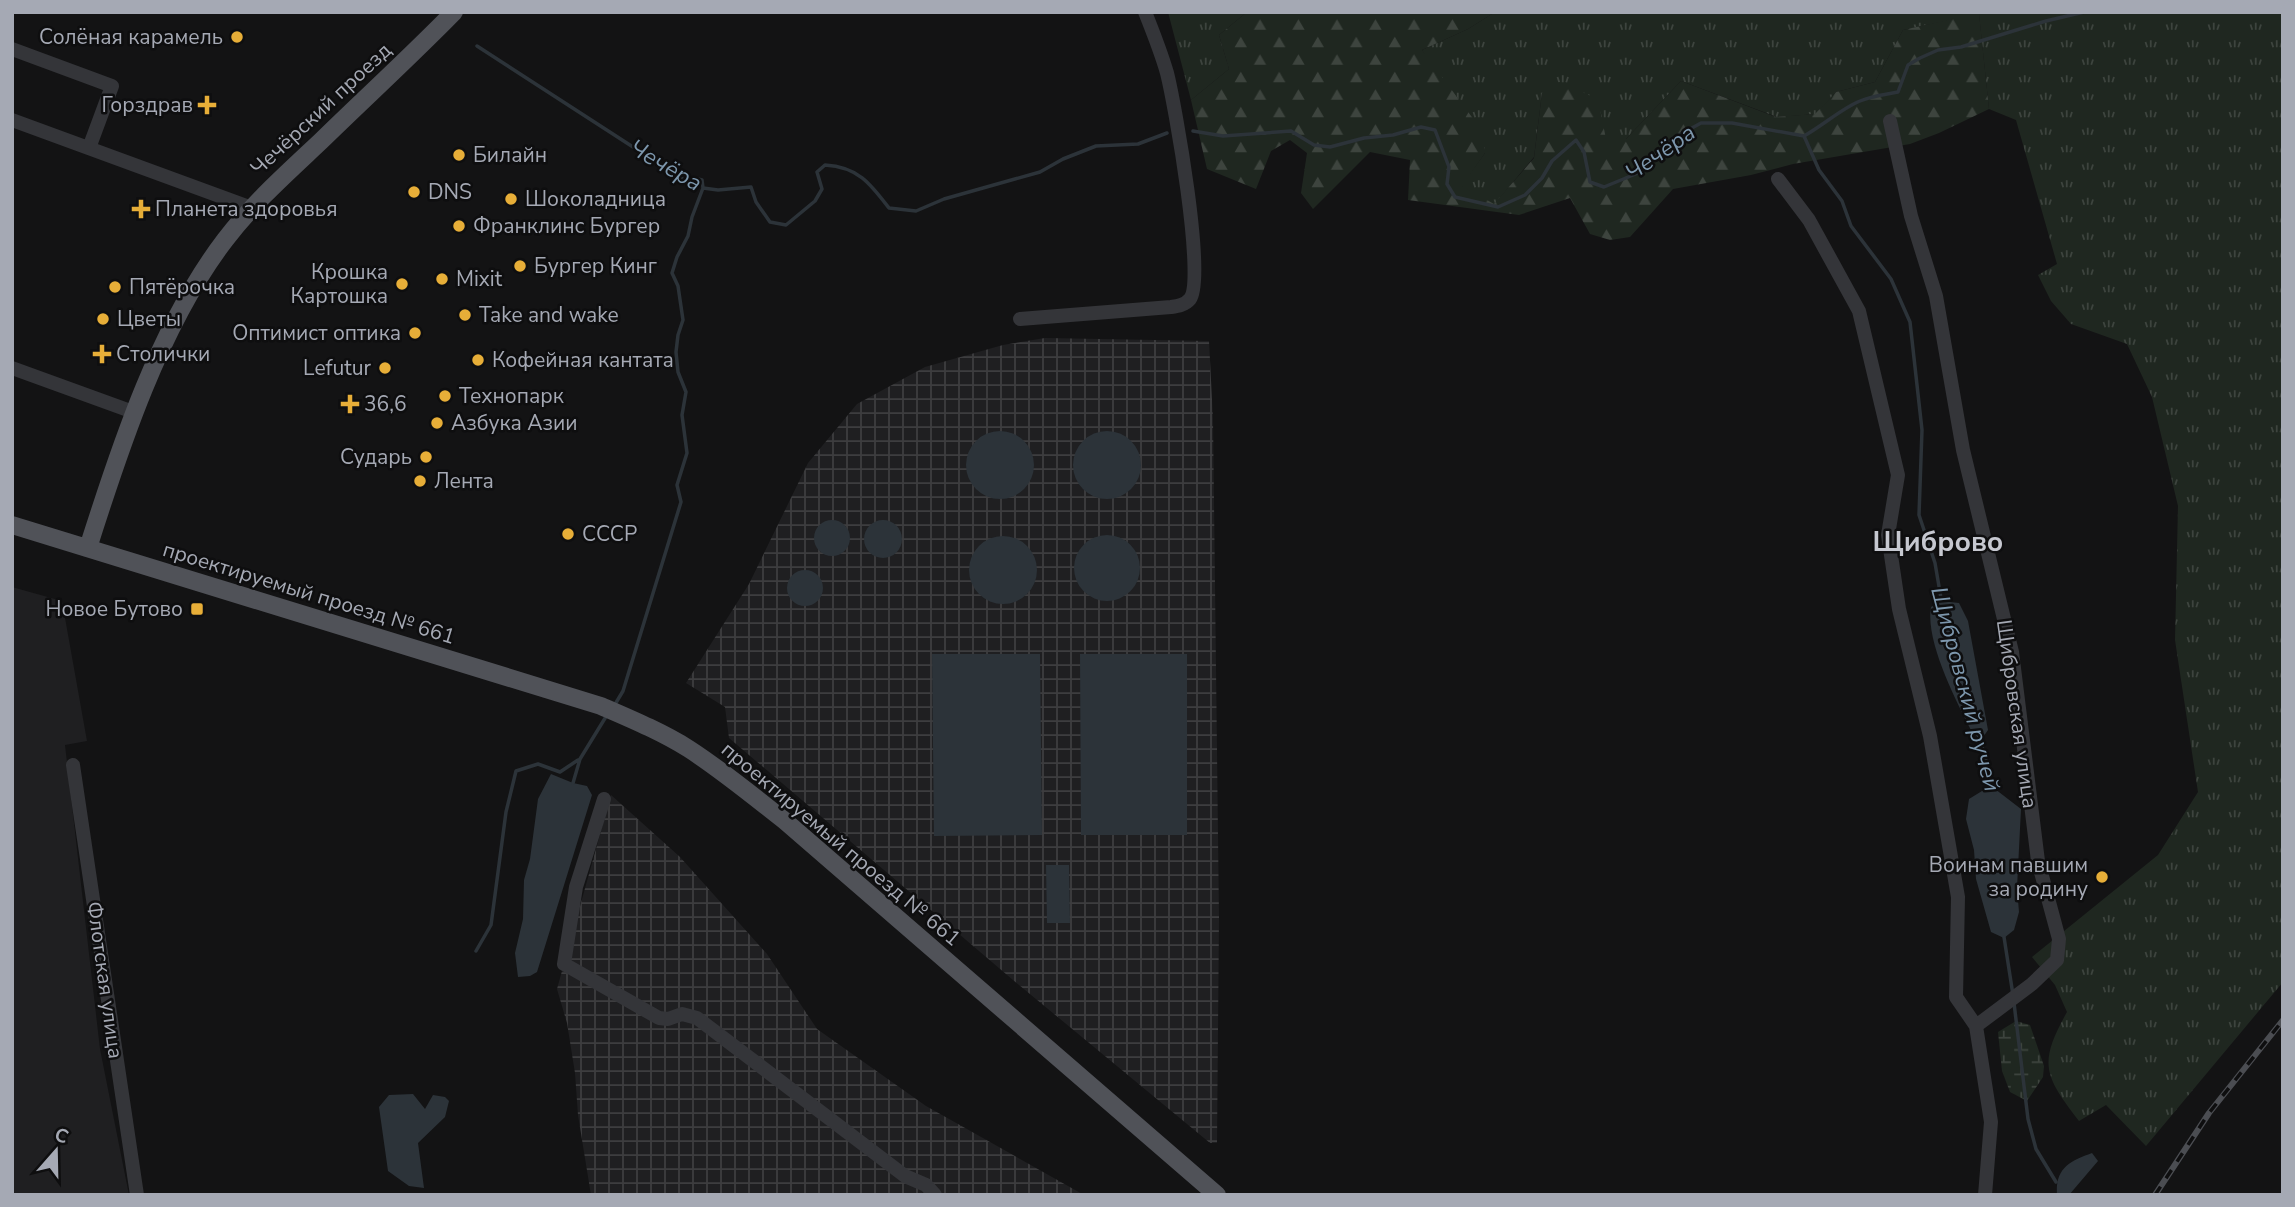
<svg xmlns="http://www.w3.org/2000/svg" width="2295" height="1207" font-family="'Nunito Sans',sans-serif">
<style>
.built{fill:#1f1f21}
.industrial{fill:url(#industrial-grid)}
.grass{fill:url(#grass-tufts)}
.forest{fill:url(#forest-firs)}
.wetland{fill:url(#wetland-marsh)}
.water{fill:#2c3339}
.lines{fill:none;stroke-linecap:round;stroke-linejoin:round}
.stream{stroke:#2c3339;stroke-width:3.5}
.minor{stroke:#343539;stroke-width:14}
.major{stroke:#505258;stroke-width:18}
.rail-casing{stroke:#4b4d52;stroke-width:6}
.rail{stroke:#0e0e0f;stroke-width:3.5;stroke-dasharray:10;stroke-linecap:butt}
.poi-dot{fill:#e7ae38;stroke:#0e0e0f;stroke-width:2.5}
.labels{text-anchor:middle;stroke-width:5;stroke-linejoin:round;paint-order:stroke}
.poi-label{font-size:21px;fill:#a5a9b4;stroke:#0e0e0f;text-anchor:start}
.street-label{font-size:21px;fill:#a5a9b4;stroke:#0e0e0f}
.water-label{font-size:23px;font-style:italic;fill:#7d97ad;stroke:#0e0e0f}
.district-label{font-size:28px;font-weight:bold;fill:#c6c8d0;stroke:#0e0e0f}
</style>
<defs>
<pattern id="industrial-grid" width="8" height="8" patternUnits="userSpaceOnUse" patternTransform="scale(1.75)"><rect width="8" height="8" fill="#1f1f21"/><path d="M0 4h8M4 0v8" fill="none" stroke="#3d3d3f"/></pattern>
<pattern id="grass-tufts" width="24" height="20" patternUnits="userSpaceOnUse" patternTransform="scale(1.75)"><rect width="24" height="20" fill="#1f2720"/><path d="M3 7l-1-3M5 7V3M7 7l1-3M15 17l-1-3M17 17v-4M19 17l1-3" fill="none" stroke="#3d443e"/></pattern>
<pattern id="forest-firs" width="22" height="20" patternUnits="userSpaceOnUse" patternTransform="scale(1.75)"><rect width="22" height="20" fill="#1f2720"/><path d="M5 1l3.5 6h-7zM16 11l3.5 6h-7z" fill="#3d443e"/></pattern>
<pattern id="wetland-marsh" width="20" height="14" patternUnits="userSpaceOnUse" patternTransform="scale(1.75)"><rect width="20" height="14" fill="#1f2720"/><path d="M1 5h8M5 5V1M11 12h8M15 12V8" fill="none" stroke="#3d443e"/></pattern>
</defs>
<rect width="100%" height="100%" fill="#131314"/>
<path class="built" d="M 12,587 L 62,601 L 87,741 L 65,745 L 100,1049 L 129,1195 L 12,1195 Z"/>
<path class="industrial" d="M 1045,338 L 1209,341 L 1213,419 L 1219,918 L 1217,1143 L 1210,1143 L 1013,980 L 729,738 L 725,707 L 686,683 L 749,584 L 808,463 L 857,404 L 925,367 L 1003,345 Z
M 611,795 L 680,857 L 767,954 L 817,1029 L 926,1106 L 1084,1195 L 591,1195 L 578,1115 L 575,1073 L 567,1023 L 557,989 Z"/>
<path class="grass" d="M 1168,12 L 1247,12 L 1219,35 L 1229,69 L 1191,100 Z
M 1495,12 L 2283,12 L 2283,982 L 2146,1146 L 2106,1105 L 2079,1121 C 2044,1075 2038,1064 2067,1012 L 2055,985 L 2032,957 L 2158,855 L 2198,792 L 2175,640 L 2178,506 L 2152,397 L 2127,344 L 2071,324 L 2051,301 L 2038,275 L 2057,264 L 2016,120 L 1989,109 L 1979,14 L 1903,30 L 1875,82 L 1836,92 L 1816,114 L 1777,117 L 1681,81 L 1626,139 L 1606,139 L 1542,93 L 1534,157 L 1494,205 L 1461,186 L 1485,153 L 1422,50 L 1468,29 Z"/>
<path class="forest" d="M 1247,12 L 1495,12 L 1468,29 L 1422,50 L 1483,132 L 1485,153 L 1462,186 L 1494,204 L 1534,158 L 1542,93 L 1559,82 L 1598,99 L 1606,139 L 1626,139 L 1681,81 L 1776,117 L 1815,114 L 1836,92 L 1875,82 L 1903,30 L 1979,13 L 1989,109 L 1939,133 L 1910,144 L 1793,164 L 1751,175 L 1673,189 L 1630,237 L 1610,240 L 1590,234 L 1570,198 L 1519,215 L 1408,200 L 1410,160 L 1370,152 L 1313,209 L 1301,193 L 1307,153 L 1290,140 L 1271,151 L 1256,189 L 1207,169 L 1191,100 L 1229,69 L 1219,35 Z"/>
<path class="wetland" d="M 2016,1021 L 2030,1025 L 2044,1066 L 2043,1077 L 2027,1101 L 2010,1092 L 2002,1071 L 1998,1032 Z"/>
<path class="water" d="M966 465a34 34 0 1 1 68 0a34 34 0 1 1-68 0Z
M1073 465a34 34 0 1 1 68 0a34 34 0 1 1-68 0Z
M814 538a18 18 0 1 1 36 0a18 18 0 1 1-36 0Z
M864 539a19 19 0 1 1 38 0a19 19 0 1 1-38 0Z
M1074 568a33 33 0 1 1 66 0a33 33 0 1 1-66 0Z
M969 570a34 34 0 1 1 68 0a34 34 0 1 1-68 0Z
M787 588a18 18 0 1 1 36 0a18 18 0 1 1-36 0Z
M 1941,601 L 1959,603 L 1968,621 L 1988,730 L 1981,740 L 1972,732 C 1956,701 1925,641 1931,607 Z
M 932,654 L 1040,654 L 1042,835 L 934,836 Z
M 1080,654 L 1187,654 L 1187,835 L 1081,835 Z
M 551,774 L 573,783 L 587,786 L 592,795 L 537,972 L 530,976 L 518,977 L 515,953 L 523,919 L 524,880 L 530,859 L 538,799 Z
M 1995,789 L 2021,809 L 2017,888 L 2019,912 L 2014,930 L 2004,938 L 1991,932 L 1976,879 L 1974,850 L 1966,819 L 1969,799 L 1982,791 Z
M 1046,865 L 1069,865 L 1070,923 L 1047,923 Z
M 413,1094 L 425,1109 L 433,1095 L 445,1097 L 449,1101 L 445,1117 L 418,1143 L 424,1188 L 409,1186 L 388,1171 L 379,1107 L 389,1095 Z
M 2092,1153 L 2098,1161 L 2069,1195 L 2057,1195 C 2055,1168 2070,1161 2092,1153 Z"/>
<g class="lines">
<path class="stream" d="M 477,46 L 684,180 L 694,178 L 702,180 L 703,188
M 1193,131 L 1223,136 L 1291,131 L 1314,145 L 1330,147 L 1364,138 L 1393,135 L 1421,127 L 1435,130 L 1449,167 L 1447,184 L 1455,197 L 1498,207 L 1525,195 L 1542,178 L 1552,161 L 1576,140 L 1584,152 L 1590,182 L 1604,187 L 1638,173 L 1672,139 L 1701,123 L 1732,123 L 1804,136 C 1820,127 1834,115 1850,106 C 1865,97 1882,95 1898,92 L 1908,65 L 1920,58 L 1938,50 L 1961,47 L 2046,21 L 2084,12
M 1804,136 L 1819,170 L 1842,201 L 1851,226 L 1891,279 L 1910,322 L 1922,430 L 1919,515 L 1935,563 L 1942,604
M 703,188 L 718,190 L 751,187 L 756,202 L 770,222 L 786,225 L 815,201 L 822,189 L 817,172 L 825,165 C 858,167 870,183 889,208 L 916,211 L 944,199 L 1040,172 L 1063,159 L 1096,146 L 1138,144 L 1167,133
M 614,706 L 623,691 L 681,502 L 677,485 L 687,453 L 682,415 L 686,392 L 678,372 L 676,352 L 678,335 L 683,320 L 678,286 L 672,273 L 677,257 L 688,236 L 692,217 L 703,188
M 1979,736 L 1995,793
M 573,783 L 580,759 L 607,715
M 2004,937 L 2013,995
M 476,951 L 491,925 L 506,812 L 516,771 L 538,764 L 560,772 L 578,760
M 2014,1003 L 2028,1119 L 2036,1149 L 2056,1182"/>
<path class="minor" d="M 12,49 L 112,86 L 89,148
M 12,120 L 252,208
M 1890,121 L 1911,216 L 1936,296 L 1963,450 L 2012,652 L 2038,861 L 2059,939 L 2057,960 L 2032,984 L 1976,1026
M 1778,179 L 1809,220 L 1859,311 L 1898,475 L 1888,535 L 1899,609 L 1930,736 L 1958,897 L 1956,997 L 1976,1026 L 1991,1122 L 1985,1195
M 1020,319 L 1171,307 C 1178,306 1185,305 1190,299 C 1206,279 1175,105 1167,73 C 1161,52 1153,32 1145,12
M 12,368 L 136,413
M 73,765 L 137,1195
M 604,799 L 576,887 L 564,964 L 659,1018 L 668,1019 L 682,1014 L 697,1018 L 905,1176 L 926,1185 L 935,1195"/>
<path class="major" d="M 12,525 L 601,706 C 631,719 662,732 689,749 C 723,771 753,796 785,821 L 1217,1195
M 88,548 C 120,447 160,325 225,240 C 253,203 287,173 321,141 C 365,98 411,56 454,12"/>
<g class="rail-casing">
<path id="rail" d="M 2155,1195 L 2209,1113 L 2283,1020"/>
</g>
<use href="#rail" class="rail"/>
</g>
<g class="poi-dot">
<circle cx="237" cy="37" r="7"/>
<path d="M203.5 94.5h7v7h7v7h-7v7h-7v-7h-7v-7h7z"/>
<circle cx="459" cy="155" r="7"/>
<circle cx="414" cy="192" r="7"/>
<circle cx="511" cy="199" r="7"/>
<path d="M137.5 198.5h7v7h7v7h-7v7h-7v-7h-7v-7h7z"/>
<circle cx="459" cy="226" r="7"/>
<circle cx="520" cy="266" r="7"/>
<circle cx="442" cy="279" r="7"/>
<circle cx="402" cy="284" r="7"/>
<circle cx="115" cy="287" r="7"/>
<circle cx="465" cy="315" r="7"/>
<circle cx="103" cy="319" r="7"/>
<circle cx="415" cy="333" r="7"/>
<path d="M98.5 343.5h7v7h7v7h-7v7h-7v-7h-7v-7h7z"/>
<circle cx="478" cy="360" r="7"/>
<circle cx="385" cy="368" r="7"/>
<circle cx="445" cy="396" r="7"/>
<path d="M346.5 393.5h7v7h7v7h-7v7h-7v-7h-7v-7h7z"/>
<circle cx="437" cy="423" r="7"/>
<circle cx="426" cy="457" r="7"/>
<circle cx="420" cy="481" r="7"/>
<circle cx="568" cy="534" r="7"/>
<rect x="190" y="602" width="14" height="14" rx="3.5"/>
<circle cx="2102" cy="877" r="7"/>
</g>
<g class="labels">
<g class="poi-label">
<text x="223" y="44" text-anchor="end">Солёная карамель</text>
<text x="193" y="112" text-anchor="end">Горздрав</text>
<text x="473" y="162">Билайн</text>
<text x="428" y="199">DNS</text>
<text x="525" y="206">Шоколадница</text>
<text x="155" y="216">Планета здоровья</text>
<text x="473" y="233">Франклинс Бургер</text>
<text x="534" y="273">Бургер Кинг</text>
<text x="388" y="279" text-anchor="end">Крошка<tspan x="388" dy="24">Картошка</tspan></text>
<text x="456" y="286">Mixit</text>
<text x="129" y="294">Пятёрочка</text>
<text x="479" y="322">Take and wake</text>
<text x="117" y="326">Цветы</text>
<text x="401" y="340" text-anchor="end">Оптимист оптика</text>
<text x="116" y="361">Столички</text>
<text x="492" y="367">Кофейная кантата</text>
<text x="371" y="375" text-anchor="end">Lefutur</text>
<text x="459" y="403">Технопарк</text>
<text x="364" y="411">36,6</text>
<text x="451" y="430">Азбука Азии</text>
<text x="412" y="464" text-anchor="end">Сударь</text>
<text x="434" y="488">Лента</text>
<text x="582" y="541">СССР</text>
<text x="183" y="616" text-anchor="end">Новое Бутово</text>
<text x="2088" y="872" text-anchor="end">Воинам павшим<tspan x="2088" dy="24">за родину</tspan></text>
</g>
<g class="street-label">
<text transform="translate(321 109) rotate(-43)" y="7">Чечёрский проезд</text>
<text transform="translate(309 593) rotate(17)" y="7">проектируемый проезд № 661</text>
<text transform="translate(2017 714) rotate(82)" y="7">Щибровская улица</text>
<text transform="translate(841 844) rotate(40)" y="7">проектируемый проезд № 661</text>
<text transform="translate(105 980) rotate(82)" y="7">Флотская улица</text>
</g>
<g class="water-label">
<text transform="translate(1660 152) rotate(-35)" y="8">Чечёра</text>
<text transform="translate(666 165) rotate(30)" y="8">Чечёра</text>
<text transform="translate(1966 689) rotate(75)" y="8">Щибровский ручей</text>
</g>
<g class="district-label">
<text x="1938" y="551">Щиброво</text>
</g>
</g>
<rect width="2295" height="1207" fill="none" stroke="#a5a9b4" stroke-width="28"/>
<g transform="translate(56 1151) rotate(20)" stroke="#0e0e0f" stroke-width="5" paint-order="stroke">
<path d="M0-5L12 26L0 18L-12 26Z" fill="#a5a9b4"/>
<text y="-10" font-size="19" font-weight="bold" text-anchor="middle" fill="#a5a9b4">С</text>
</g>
</svg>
